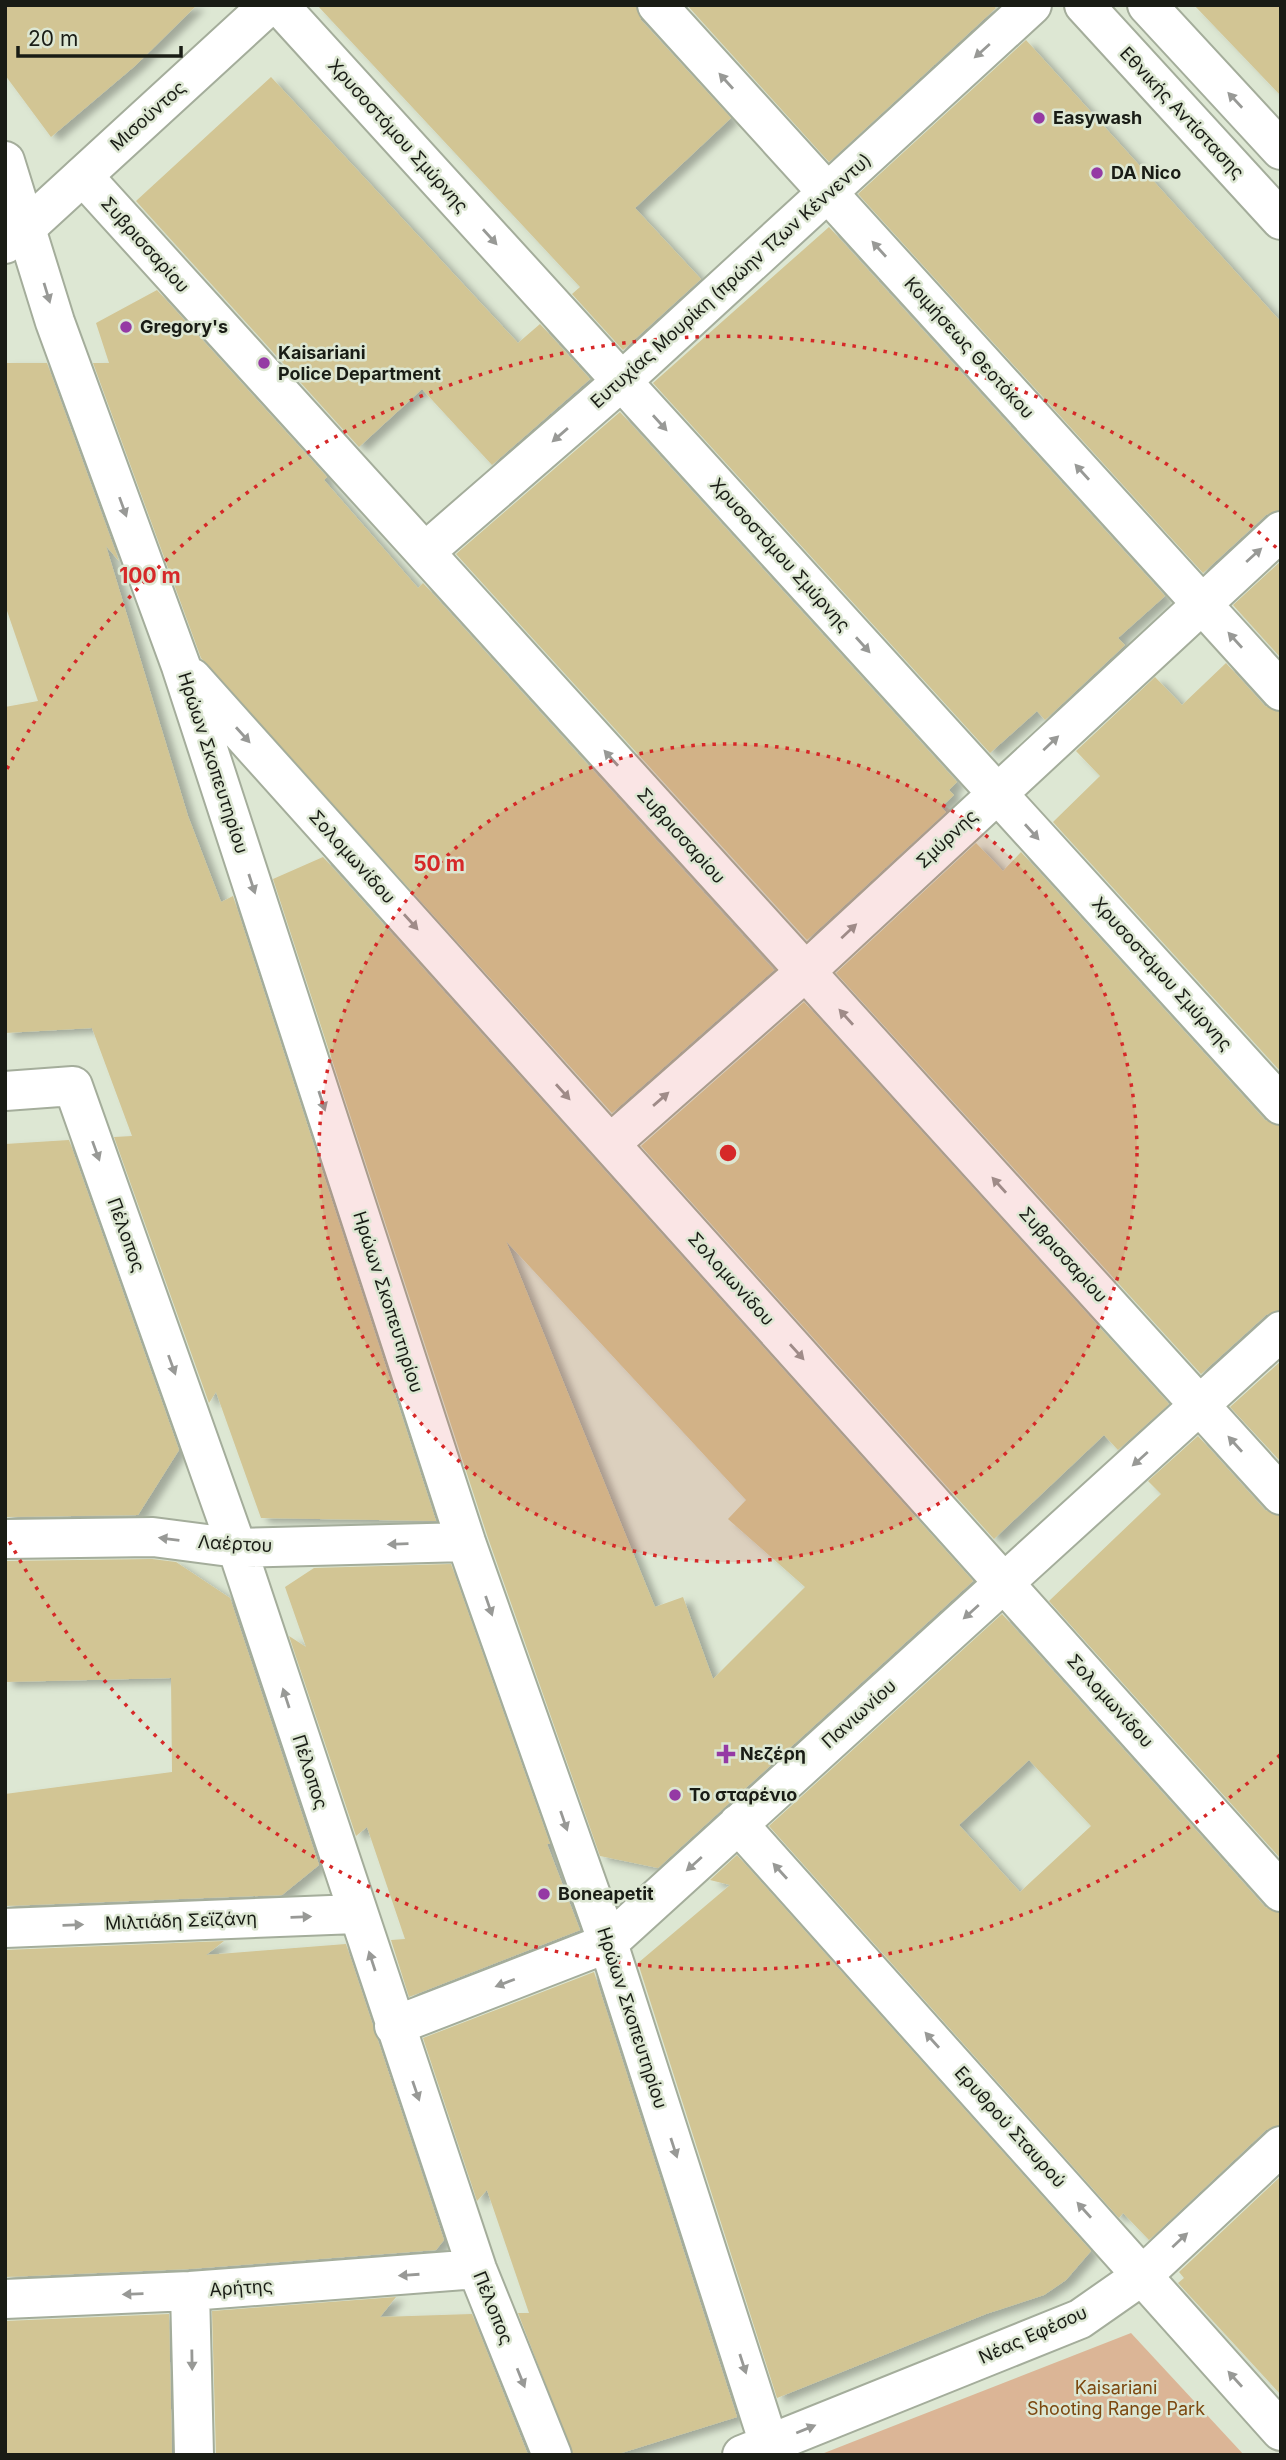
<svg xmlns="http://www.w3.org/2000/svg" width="1286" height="2460" font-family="Inter,sans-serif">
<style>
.green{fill:#dbb596}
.building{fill:#d2c594;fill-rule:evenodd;filter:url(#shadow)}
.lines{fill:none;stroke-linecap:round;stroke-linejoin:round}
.minor-casing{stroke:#a4ad9b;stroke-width:42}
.major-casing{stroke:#a4ad9b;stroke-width:42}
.minor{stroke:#fff;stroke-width:38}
.major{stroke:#fff;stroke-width:38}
.oneway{fill:#989996}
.ring{fill:none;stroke:#d62828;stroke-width:3.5;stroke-dasharray:3.5 7}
.poi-dot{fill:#953aa4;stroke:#dde7d3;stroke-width:2.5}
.labels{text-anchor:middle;stroke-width:5;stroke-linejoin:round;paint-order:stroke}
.street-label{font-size:18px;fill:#191c15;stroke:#dde7d3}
.poi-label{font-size:18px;font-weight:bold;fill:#191c15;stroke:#dde7d3;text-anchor:start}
.park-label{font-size:18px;fill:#7c4810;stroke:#dde7d3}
.centre{fill:#d62828;stroke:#dde7d3;stroke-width:3.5}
.ring-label{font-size:21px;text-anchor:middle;font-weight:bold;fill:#d62828;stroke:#dde7d3;stroke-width:5;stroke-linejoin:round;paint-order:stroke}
</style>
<defs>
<filter id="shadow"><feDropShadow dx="8" dy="4.5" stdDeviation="3.5" flood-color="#0004"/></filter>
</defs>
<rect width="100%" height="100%" fill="#dde7d3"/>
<path class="green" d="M 1131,2333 L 1244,2455 L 819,2455 Z"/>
<path class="building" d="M 5,5 L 197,5 L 136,65 L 51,137 L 5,75 Z
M 317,5 L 636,5 L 641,20 L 731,118 L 635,208 L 701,279 L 623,350 L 572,294 L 580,287 Z
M 687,5 L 993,5 L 996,8 L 829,162 Z
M 1194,5 L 1281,5 L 1281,96 Z
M 1026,40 L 1281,322 L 1281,510 L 1266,515 L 1203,573 L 858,194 Z
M 271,77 L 518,343 L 540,324 L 590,379 L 492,465 L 422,389 L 359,447 L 136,201 Z
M 829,227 L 1165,596 L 1118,638 L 1125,645 L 1045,720 L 1037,711 L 990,753 L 653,383 Z
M 157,290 L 327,477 L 324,480 L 418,588 L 423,583 L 774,970 L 612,1113 L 201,658 L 93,363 L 109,363 L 96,323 Z
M 5,363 L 47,363 L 119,561 L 106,546 L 188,816 L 221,902 L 233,896 L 436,1521 L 261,1518 L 216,1392 L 209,1403 L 114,1137 L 132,1136 L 92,1028 L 5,1033 L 5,707 L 38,701 L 5,605 Z
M 620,412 L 957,782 L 949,790 L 954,795 L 941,807 L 946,812 L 807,940 L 456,554 Z
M 1281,561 L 1281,658 L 1233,605 Z
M 1226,663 L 1265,706 L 1281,712 L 1281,1072 L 1053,822 L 1100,776 L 1076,751 L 1155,677 L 1182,705 Z
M 976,843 L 1003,871 L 1021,852 L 1265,1120 L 1281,1126 L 1281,1310 L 1266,1315 L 1201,1374 L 836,973 Z
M 323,857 L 973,1581 L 658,1868 L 600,1856 L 487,1535 L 273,879 ZM 506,1241 L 746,1500 L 728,1519 L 805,1587 L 713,1679 L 683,1597 L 655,1607 Z
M 804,1002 L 1169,1404 L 1118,1450 L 1104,1435 L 994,1539 L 641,1146 Z
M 69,1140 L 179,1450 L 138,1515 L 5,1517 L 5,1144 Z
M 1281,1361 L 1281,1462 L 1230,1407 Z
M 1198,1436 L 1265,1510 L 1281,1516 L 1281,1859 L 1049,1601 L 1161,1494 L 1148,1481 Z
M 152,1559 L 176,1562 L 230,1598 L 319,1865 L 282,1895 L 5,1906 L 5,1794 L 172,1772 L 171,1678 L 5,1682 L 5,1561 Z
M 451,1564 L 550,1844 L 547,1844 L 580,1930 L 409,1997 L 391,1940 L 405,1939 L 367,1827 L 356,1836 L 289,1636 L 306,1647 L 285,1587 L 314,1568 Z
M 1002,1614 L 1265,1907 L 1281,1913 L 1281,2125 L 1266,2130 L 1149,2240 L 1123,2213 L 1119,2218 L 769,1826 ZM 1029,1760 L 1091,1826 L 1020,1892 L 959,1825 Z
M 737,1855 L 1091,2251 L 1066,2280 L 1044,2295 L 986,2314 L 777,2398 L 638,1963 L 730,1885 L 710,1880 Z
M 224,1941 L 206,1955 L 346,1944 L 444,2240 L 436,2250 L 189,2269 L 5,2277 L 5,1950 Z
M 594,1972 L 737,2417 L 615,2455 L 573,2455 L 518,2313 L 529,2313 L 487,2190 L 477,2201 L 423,2038 Z
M 1281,2176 L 1281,2395 L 1178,2283 L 1184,2278 L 1179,2272 Z
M 396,2297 L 380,2317 L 472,2314 L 528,2455 L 216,2455 L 212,2311 Z
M 169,2314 L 172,2455 L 5,2455 L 5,2321 Z"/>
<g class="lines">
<g class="minor-casing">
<path id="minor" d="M 279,5 L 1281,1105
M 657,5 L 1281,691
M 5,161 L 55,322 L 181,666 L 466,1542 L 608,1943 L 769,2444
M 83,176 L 1281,1495
M 425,552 L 622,381 L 1032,5
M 192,678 L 1281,1892
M 5,1091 L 73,1086 L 237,1548 L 477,2269 L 552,2455
M 610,1144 L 805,972 L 1281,531
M 5,1539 L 153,1537 L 237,1548 L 466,1542
M 738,1824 L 1281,2431
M 5,1928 L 356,1914
M 394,2026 L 608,1943 L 1281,1331
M 190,2291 L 194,2455
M 5,2299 L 190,2291 L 477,2269
M 742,2455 L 1080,2319 L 1143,2275 L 1281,2146"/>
</g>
<g class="major-casing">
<path id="major" d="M 1084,5 L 1281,220
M 1147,5 L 1281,150
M 5,244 L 27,227 L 269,5"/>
</g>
<use href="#minor" class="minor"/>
<use href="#major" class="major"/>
</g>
<defs><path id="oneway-solid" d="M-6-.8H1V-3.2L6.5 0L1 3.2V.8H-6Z" transform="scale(1.75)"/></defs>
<g class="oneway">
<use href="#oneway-solid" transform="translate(982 51) rotate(138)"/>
<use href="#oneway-solid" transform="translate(726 81) rotate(-132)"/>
<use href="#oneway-solid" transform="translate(1235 100) rotate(-133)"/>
<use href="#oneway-solid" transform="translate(490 237) rotate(48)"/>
<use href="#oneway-solid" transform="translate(879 249) rotate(-132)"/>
<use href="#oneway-solid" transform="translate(47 293) rotate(73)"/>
<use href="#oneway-solid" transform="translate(660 423) rotate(48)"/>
<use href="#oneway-solid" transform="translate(560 435) rotate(139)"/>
<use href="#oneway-solid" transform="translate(1082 472) rotate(-132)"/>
<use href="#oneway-solid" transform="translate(123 507) rotate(70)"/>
<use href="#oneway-solid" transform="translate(1254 555) rotate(-42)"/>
<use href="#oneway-solid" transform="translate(1235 640) rotate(-132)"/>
<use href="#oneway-solid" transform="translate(863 645) rotate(48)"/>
<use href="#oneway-solid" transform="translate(243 735) rotate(48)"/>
<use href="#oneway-solid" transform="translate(1051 743) rotate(-43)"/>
<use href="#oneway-solid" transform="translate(611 758) rotate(-132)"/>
<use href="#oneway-solid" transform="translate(1032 832) rotate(48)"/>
<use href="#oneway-solid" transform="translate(252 884) rotate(72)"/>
<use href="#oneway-solid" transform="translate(411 922) rotate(48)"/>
<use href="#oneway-solid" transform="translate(849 931) rotate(-43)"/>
<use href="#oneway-solid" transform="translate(846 1017) rotate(-132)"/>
<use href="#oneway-solid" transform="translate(563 1092) rotate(48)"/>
<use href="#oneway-solid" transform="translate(661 1099) rotate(-41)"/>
<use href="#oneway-solid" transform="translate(322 1101) rotate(72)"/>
<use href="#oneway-solid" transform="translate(96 1151) rotate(70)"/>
<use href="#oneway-solid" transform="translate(999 1185) rotate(-132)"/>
<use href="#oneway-solid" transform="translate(797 1352) rotate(48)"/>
<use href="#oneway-solid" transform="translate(172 1365) rotate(70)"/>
<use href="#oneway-solid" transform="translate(1235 1444) rotate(-132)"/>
<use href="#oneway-solid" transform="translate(1140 1459) rotate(138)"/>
<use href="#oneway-solid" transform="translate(169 1539) rotate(-173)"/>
<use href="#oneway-solid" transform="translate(398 1544) rotate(178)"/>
<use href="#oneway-solid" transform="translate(489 1606) rotate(71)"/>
<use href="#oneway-solid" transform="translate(971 1612) rotate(138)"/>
<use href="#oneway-solid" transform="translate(286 1698) rotate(-108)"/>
<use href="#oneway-solid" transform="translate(564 1821) rotate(71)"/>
<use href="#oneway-solid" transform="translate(694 1864) rotate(138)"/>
<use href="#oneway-solid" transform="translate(780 1871) rotate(-132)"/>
<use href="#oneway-solid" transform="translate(301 1917) rotate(-2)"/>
<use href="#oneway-solid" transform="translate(73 1925) rotate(-2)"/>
<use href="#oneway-solid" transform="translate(372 1961) rotate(-108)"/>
<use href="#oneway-solid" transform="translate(505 1983) rotate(159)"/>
<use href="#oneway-solid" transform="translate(932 2040) rotate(-132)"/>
<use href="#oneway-solid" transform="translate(416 2091) rotate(71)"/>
<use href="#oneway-solid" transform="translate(674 2148) rotate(72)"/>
<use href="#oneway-solid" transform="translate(1084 2210) rotate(-132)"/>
<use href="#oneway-solid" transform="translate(1180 2240) rotate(-43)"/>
<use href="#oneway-solid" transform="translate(409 2275) rotate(176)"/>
<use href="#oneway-solid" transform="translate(133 2294) rotate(178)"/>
<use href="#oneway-solid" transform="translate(192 2360) rotate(89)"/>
<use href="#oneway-solid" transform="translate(743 2364) rotate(72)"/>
<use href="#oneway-solid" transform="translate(521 2378) rotate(68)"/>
<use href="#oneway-solid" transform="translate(1235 2379) rotate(-132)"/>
<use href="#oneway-solid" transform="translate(806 2429) rotate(-22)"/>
</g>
<circle cx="728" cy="1153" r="409" fill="#d62828" fill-opacity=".12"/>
<g class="ring">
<circle cx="728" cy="1153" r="409"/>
<path d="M1280 1755A817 817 0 0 1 7 1537M7 769A817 817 0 0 1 1280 551"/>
</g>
<g class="poi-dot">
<circle cx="1039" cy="118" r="7"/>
<circle cx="1097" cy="173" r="7"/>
<circle cx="126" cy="327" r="7"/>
<circle cx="264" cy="363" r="7"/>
<path d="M722.5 1743.5h7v7h7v7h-7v7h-7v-7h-7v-7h7z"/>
<circle cx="675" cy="1795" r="7"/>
<circle cx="544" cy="1894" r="7"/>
</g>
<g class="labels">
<g class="street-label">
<text transform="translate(1182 113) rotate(47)" y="6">Εθνικής Αντίστασης</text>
<text transform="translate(148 116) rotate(-42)" y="6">Μισούντος</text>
<text transform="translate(398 136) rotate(48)" y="6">Χρυσοστόμου Σμύρνης</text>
<text transform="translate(145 245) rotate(48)" y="6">Συβρισσαρίου</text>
<text transform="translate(731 281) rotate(-42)" y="6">Ευτυχίας Μουρίκη (πρώην Τζων Κέννεντυ)</text>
<text transform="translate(969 348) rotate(48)" y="6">Κοιμήσεως Θεοτόκου</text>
<text transform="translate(780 555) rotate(48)" y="6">Χρυσοστόμου Σμύρνης</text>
<text transform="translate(213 763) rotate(72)" y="6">Ηρώων Σκοπευτηρίου</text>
<text transform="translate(681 836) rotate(48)" y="6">Συβρισσαρίου</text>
<text transform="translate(947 839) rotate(-43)" y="6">Σμύρνης</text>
<text transform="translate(352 857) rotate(48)" y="6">Σολομωνίδου</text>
<text transform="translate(1162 974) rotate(48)" y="6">Χρυσοστόμου Σμύρνης</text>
<text transform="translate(126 1235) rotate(70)" y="6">Πέλοπος</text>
<text transform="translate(1063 1255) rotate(48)" y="6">Συβρισσαρίου</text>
<text transform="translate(731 1279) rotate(48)" y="6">Σολομωνίδου</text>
<text transform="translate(388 1302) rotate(72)" y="6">Ηρώων Σκοπευτηρίου</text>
<text transform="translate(235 1544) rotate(3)" y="6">Λαέρτου</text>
<text transform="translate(1110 1701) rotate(48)" y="6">Σολομωνίδου</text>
<text transform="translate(859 1714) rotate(-42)" y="6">Πανιωνίου</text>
<text transform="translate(310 1772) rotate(72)" y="6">Πέλοπος</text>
<text transform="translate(181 1921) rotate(-2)" y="6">Μιλτιάδη Σεϊζάνη</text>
<text transform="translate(632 2018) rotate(72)" y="6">Ηρώων Σκοπευτηρίου</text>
<text transform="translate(1010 2127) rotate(48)" y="6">Ερυθρού Σταυρού</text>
<text transform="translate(241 2288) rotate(-4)" y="6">Αρήτης</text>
<text transform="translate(493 2308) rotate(68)" y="6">Πέλοπος</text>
<text transform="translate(1033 2335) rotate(-24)" y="6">Νέας Εφέσου</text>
</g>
<g class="poi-label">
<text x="1053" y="124">Easywash</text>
<text x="1111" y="179">DA Nico</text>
<text x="140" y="333">Gregory's</text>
<text x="278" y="359">Kaisariani<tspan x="278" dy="21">Police Department</tspan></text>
<text x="740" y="1760">Νεζέρη</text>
<text x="689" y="1801">Το σταρένιο</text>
<text x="558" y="1900">Boneapetit</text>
</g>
<g class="park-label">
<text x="1116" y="2394">Kaisariani<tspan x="1116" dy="21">Shooting Range Park</tspan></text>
</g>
</g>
<circle cx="728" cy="1153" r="10" class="centre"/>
<g class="ring-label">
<text x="150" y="583">100 m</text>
<text x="439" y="871">50 m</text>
</g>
<rect width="1286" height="2460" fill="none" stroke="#191c15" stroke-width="14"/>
<path d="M18 46v10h163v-10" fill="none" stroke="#191c15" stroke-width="3.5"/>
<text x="28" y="46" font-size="21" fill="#191c15" stroke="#dde7d3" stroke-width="5" paint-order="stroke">20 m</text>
</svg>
